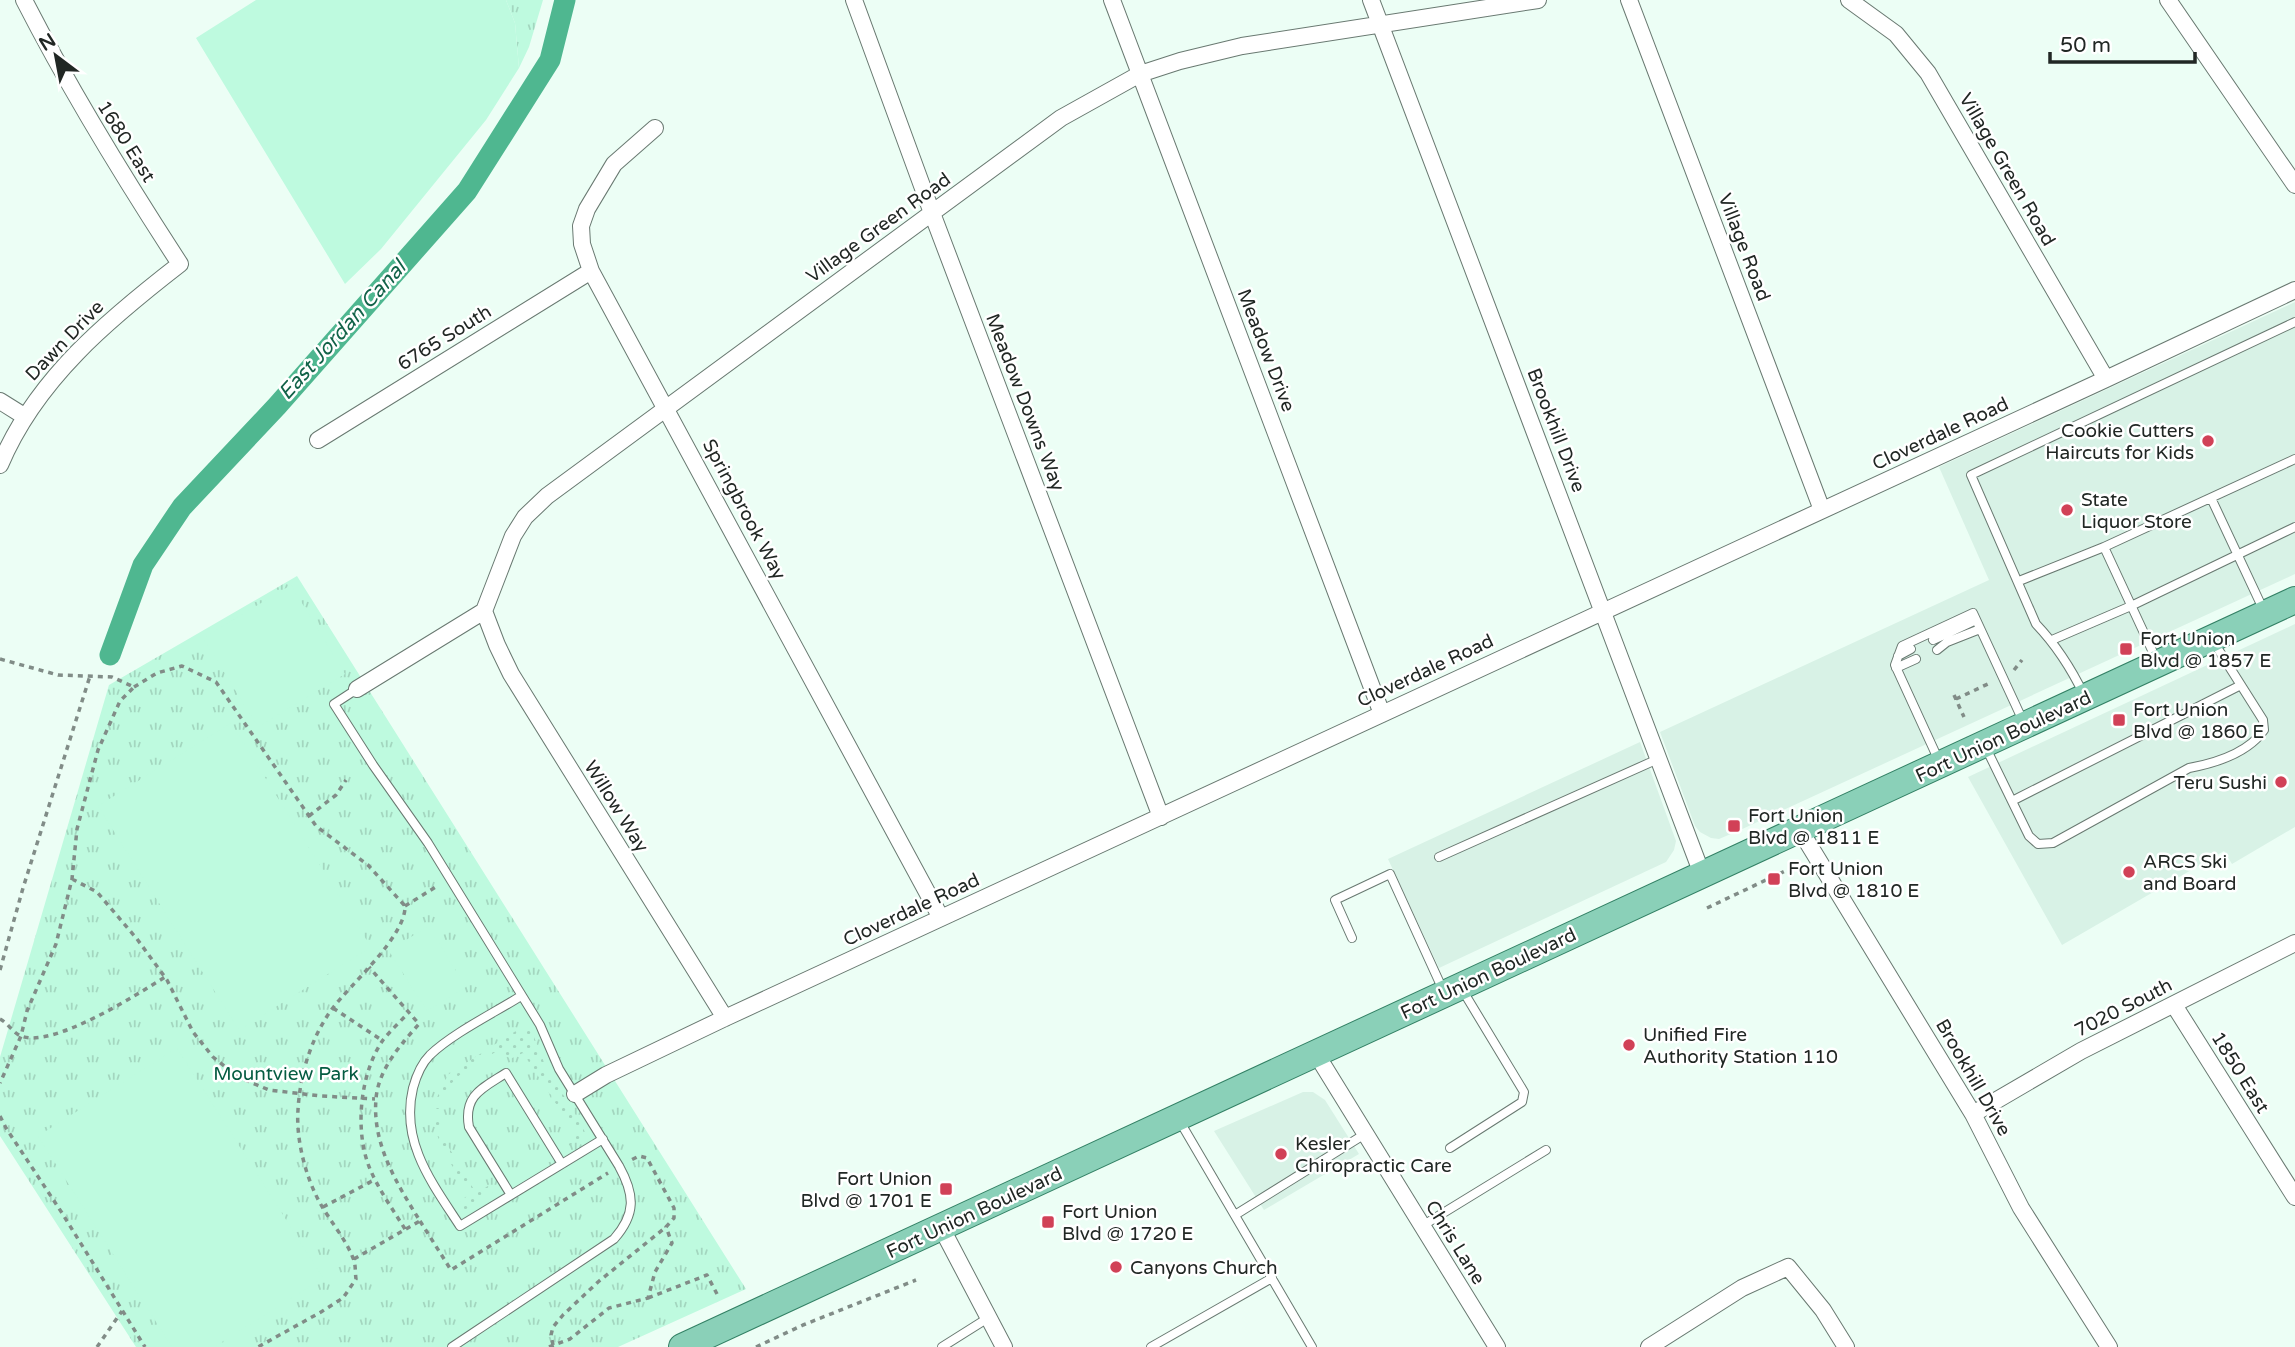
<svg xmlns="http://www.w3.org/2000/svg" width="2295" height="1347" font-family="'Varela Round',sans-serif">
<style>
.built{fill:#d8f2e6}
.grass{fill:url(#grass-tufts)}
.garden{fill:url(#garden-dots)}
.pitch{fill:#befadf}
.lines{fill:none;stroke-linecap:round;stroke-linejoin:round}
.canal{stroke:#4fb790;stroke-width:21}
.lane-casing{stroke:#697971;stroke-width:10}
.street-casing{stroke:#697971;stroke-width:18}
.primary-casing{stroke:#338165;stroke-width:28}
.path{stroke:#818c87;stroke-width:3.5;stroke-dasharray:5 5;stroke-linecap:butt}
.lane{stroke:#fff;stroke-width:8}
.street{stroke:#fff;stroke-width:16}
.primary{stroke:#8ad0b8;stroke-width:26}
.poi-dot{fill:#d14157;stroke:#fff;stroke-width:2.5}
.labels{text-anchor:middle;stroke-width:5;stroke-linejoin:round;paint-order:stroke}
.street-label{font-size:19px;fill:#212724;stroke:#fff}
.poi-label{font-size:19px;fill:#212724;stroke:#fff;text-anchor:start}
.park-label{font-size:19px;fill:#055c42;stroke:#fff}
.water-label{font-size:21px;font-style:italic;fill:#126349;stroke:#fff}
</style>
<defs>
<pattern id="grass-tufts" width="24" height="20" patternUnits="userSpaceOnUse" patternTransform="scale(1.75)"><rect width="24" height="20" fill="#befadf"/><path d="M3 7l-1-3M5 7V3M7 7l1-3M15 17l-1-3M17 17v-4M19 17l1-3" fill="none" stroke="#a3d6bf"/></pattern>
<pattern id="garden-dots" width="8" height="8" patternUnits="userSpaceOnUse" patternTransform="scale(1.75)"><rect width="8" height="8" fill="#befadf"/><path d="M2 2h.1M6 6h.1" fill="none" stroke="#a3d6bf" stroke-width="1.8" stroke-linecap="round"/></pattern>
</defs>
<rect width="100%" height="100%" fill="#ecfef5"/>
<path class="built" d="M 2295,302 L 2295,574 L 1738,831 L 1719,839 L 1711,838 L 1700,832 L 1695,826 L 1660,732 L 1989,580 L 1939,467 Z
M 2295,624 L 2295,827 L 2232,864 L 2224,851 L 2062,945 L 1968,777 Z
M 1640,742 L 1676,841 L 1674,850 L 1666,862 L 1439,968 L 1388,859 Z
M 1303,1092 L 1313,1092 L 1325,1100 L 1359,1154 L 1264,1210 L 1214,1131 Z"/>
<path class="grass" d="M 506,0 L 543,0 L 529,47 L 519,68 L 515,23 Z
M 297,576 L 746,1289 L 618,1347 L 136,1347 L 0,1136 L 0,1057 L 109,685 Z"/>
<path class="garden" d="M 519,1029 L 528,1029 L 532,1032 L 545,1065 L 583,1127 L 585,1133 L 579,1140 L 567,1147 L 564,1146 L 562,1141 L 575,1133 L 523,1053 L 510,1059 L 501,1049 C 475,1064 446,1076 440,1109 L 433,1109 L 441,1087 L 449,1074 Z
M 434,1116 L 440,1116 L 442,1136 L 476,1193 L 488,1186 L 493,1188 L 492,1193 L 463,1211 L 459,1208 L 457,1204 L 470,1194 C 455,1169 435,1145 434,1116 Z"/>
<path class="pitch" d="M 256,0 L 506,0 L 515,23 L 519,68 L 486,120 L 381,249 L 345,284 L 196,38 Z
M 291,585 L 345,674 L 258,727 L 203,638 Z
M 231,723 L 371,947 L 239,1030 L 98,806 Z
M 428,926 L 466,987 L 427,1011 L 389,951 Z
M 177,1048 L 323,1278 L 214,1347 L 172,1347 L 38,1136 Z"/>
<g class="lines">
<path class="canal" d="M 110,655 L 143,565 L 182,507 L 277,406 L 467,191 L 550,60 L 565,0"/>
<g class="lane-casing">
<path id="lane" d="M 2211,498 L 2264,611
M 2019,581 L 2104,547
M 1933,640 L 1976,620
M 2052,640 L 2131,606 L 2295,527
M 1937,650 L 1947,642 L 1980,629
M 1898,656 L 1911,649
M 2157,661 L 2104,547 L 2295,459
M 1896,668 L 1916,659
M 357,689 L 334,704 L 373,765 L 428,843 L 540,1025 L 559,1069 L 619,1166 C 635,1195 636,1214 614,1239 L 452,1347
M 2084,695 C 2071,668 2057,646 2036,624 L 1971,475 L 2295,322
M 1986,748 L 2029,836 L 2038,844 L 2053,843 L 2189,768 C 2216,763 2248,753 2264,730 L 2263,720 L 2213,641
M 1939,761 L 1895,665 L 1902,646 L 1973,613 L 2023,721
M 2012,801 L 2241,685
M 1439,857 L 1658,759
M 1352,938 L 1335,900 L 1390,874 L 1443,990
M 521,996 C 494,1013 453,1033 430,1055 C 422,1063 416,1077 413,1088 C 400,1142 432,1183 460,1226 L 603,1139
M 1179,1120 L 1312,1347
M 1450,1148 L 1522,1102 L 1524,1092 L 1463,991
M 511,1195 L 469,1127 C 463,1095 483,1088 506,1073 L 562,1164
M 1235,1215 L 1365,1134
M 1422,1226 L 1546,1150
M 942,1347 L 988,1318
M 1151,1347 L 1272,1278"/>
</g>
<g class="street-casing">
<path id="street" d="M 854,0 L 932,213 L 1161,817
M 1112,0 L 1382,714
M 1371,0 L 1702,874
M 1629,0 L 1822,510
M 1849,0 L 1896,34 L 1928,73 L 2106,379
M 2168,0 L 2295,185
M 655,128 L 614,164 L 587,209 L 581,226 L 582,244 L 591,271 L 941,918
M 0,401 L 24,416
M 318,440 L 591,271
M 0,465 C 36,379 109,319 180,264 C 124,178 71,92 24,0
M 484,611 L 497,645 L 511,674 L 725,1018
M 357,689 L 484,611 L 513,536 L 525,517 L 547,496 L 1061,118 L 1140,74 L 1180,61 L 1242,46 L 1538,0
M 1800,830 L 1973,1114 L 2021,1208 L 2109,1347
M 2174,1005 L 2295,1197
M 1315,1052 L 1497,1347
M 575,1094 L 606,1075 L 725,1018 L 2106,379 L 2295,290
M 1973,1114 L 2081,1051 L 2295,943
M 941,1227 L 1004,1347
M 1649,1347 L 1742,1288 L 1788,1267 L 1823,1310 L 1846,1347"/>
</g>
<g class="primary-casing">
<path id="primary" d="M 682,1347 L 2295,600"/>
</g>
<path class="path" d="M 0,659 L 58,675 L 112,677 L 134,687 L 120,701 L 98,750 L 77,829 L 72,879 L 56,944 L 27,1011 L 21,1036 L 0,1083
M 2014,670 L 2022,660
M 134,687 L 157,673 L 182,666 L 216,682 L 316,826 L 368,865 L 405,906 C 406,936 350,985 332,1009 C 311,1038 300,1074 298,1110 C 296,1136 304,1170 315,1193 C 325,1216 344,1235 353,1258 C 356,1264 355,1273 356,1279 L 343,1298 L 321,1312 L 258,1347
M 1954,695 L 1964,717
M 1956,699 L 1992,682
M 309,816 L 336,795 L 346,780
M 72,879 L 97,892 L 137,939 L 167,980 L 193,1032 L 213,1057 L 238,1077 L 269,1090 L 321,1096 L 375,1099
M 405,906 L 439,885
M 1707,908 L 1785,871
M 0,970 L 23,888 L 90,676
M 333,1008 L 383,1041
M 0,1019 C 8,1023 13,1033 21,1036 C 52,1049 138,994 165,977
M 0,1116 L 6,1128 L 62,1213 L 145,1347
M 323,1207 L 376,1179
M 420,1221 L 451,1270 L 608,1173
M 405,1229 C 393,1210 379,1190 370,1169 C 354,1131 360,1073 383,1040 C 391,1030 401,1021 409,1012
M 354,1259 L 420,1221 C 397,1184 372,1144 376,1099 C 378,1070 401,1044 419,1024 L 369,967
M 648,1298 L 707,1275 L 717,1294
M 553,1345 L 551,1335 L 553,1327 L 563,1315 L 598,1282 L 666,1227
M 97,1347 L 122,1311
M 549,1347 L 570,1339 L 609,1308 L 648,1298 L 655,1272 L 672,1243 L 666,1227 L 674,1218 L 674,1208 L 647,1158 L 639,1156 L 631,1160
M 756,1347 L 803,1325 L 916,1280"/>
<use href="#lane" class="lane"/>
<use href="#street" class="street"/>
<use href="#primary" class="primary"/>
</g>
<g class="poi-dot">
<circle cx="2208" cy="441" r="7"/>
<circle cx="2067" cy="510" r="7"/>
<rect x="2119" y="642" width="14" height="14" rx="3.5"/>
<rect x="2112" y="713" width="14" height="14" rx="3.5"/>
<circle cx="2281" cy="782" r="7"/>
<rect x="1727" y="819" width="14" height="14" rx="3.5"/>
<circle cx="2129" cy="872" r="7"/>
<rect x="1767" y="872" width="14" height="14" rx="3.5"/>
<circle cx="1629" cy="1045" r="7"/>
<circle cx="1281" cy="1154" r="7"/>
<rect x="939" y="1182" width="14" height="14" rx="3.5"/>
<rect x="1041" y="1215" width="14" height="14" rx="3.5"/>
<circle cx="1116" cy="1267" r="7"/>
</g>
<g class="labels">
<g class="street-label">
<text transform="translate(127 141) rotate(58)" y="7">1680 East</text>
<text transform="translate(2008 169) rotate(60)" y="7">Village Green Road</text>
<text transform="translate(878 227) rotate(-36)" y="7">Village Green Road</text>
<text transform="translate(1745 247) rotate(69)" y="7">Village Road</text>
<text transform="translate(444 337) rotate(-32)" y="7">6765 South</text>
<text transform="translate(64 340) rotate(-46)" y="7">Dawn Drive</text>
<text transform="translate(1267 350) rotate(69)" y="7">Meadow Drive</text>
<text transform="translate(1026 402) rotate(69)" y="7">Meadow Downs Way</text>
<text transform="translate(1557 430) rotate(69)" y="7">Brookhill Drive</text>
<text transform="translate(1940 433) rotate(-25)" y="7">Cloverdale Road</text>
<text transform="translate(745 509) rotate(62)" y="7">Springbrook Way</text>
<text transform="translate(1425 670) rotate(-25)" y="7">Cloverdale Road</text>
<text transform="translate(2003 736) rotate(-25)" y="7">Fort Union Boulevard</text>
<text transform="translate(617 806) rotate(58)" y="7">Willow Way</text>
<text transform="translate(911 909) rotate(-25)" y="7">Cloverdale Road</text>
<text transform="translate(1488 973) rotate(-25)" y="7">Fort Union Boulevard</text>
<text transform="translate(2123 1007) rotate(-27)" y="7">7020 South</text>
<text transform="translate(2241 1072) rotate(58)" y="7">1850 East</text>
<text transform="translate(1974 1077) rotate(60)" y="7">Brookhill Drive</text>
<text transform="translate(974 1212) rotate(-25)" y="7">Fort Union Boulevard</text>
<text transform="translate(1456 1242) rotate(58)" y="7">Chris Lane</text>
</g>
<g class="poi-label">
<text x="2194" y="437" text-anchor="end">Cookie Cutters<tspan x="2194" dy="22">Haircuts for Kids</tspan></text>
<text x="2081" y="506">State<tspan x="2081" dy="22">Liquor Store</tspan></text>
<text x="2140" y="645">Fort Union<tspan x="2140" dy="22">Blvd @ 1857 E</tspan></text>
<text x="2133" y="716">Fort Union<tspan x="2133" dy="22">Blvd @ 1860 E</tspan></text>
<text x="2267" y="789" text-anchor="end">Teru Sushi</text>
<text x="1748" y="822">Fort Union<tspan x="1748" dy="22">Blvd @ 1811 E</tspan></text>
<text x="2143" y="868">ARCS Ski<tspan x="2143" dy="22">and Board</tspan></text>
<text x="1788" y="875">Fort Union<tspan x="1788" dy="22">Blvd @ 1810 E</tspan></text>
<text x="1643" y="1041">Unified Fire<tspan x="1643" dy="22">Authority Station 110</tspan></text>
<text x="1295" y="1150">Kesler<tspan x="1295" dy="22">Chiropractic Care</tspan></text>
<text x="932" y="1185" text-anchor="end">Fort Union<tspan x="932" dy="22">Blvd @ 1701 E</tspan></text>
<text x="1062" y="1218">Fort Union<tspan x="1062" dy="22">Blvd @ 1720 E</tspan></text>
<text x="1130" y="1274">Canyons Church</text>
</g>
<g class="park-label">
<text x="286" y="1080">Mountview Park</text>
</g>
<g class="water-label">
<text transform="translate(342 330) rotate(-48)" y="7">East Jordan Canal</text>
</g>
</g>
<g transform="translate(56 56) rotate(328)" stroke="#ffffff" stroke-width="5" paint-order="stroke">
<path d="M0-5L12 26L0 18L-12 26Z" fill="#212724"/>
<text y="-10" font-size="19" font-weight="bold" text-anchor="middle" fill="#212724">N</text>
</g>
<path d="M2050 52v10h145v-10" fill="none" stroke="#212724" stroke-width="3.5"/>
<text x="2060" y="52" font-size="21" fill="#212724" stroke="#ffffff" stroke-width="5" paint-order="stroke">50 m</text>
</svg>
